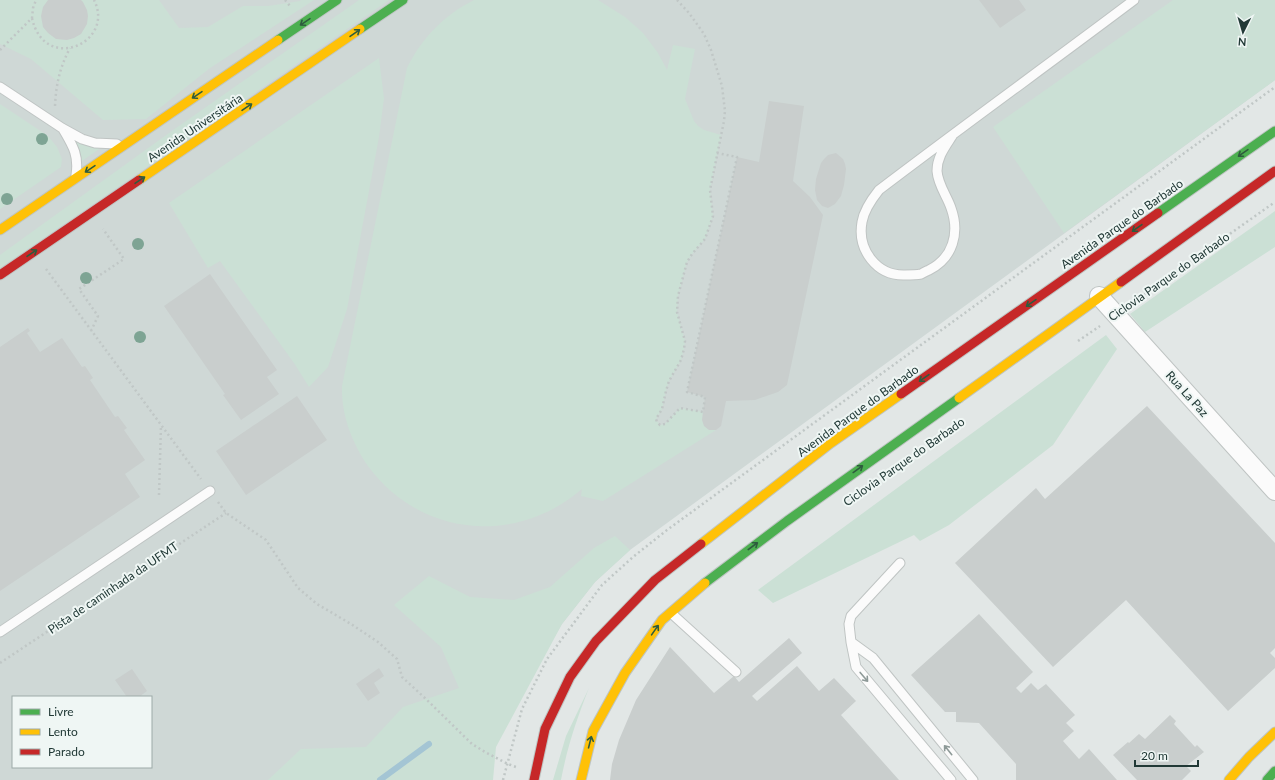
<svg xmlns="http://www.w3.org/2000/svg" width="1275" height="780" font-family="Lato,sans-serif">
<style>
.built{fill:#cfd8d6;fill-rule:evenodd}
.green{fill:#cbe0d5}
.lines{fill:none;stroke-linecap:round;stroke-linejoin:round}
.stream{stroke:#a4c5d4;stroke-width:6}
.building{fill:#c9cecd}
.lane-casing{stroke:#bfc4c3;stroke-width:11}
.street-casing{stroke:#bfc4c3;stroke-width:20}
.fast-casing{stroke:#bec5c3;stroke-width:11}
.slow-casing{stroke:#bec5c3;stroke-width:11}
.jam-casing{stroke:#bec5c3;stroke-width:11}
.path{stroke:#c0c7c6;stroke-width:2.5;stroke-dasharray:2 3;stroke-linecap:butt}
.lane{stroke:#fbfbfb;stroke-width:9}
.street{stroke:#fbfbfb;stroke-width:18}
.fast{stroke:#4caf50;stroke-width:9}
.slow{stroke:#ffc107;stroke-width:9}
.jam{stroke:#c62828;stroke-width:9}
.tree{fill:#7ea494}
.oneway{stroke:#2e5c3e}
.oneway2{stroke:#8e9a98}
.labels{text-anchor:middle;stroke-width:4;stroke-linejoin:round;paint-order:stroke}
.street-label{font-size:12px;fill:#213936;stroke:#eff6f4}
</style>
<rect width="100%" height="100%" fill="#e2e7e6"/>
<path class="built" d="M 0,0 L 1275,0 L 1275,80 L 630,550 L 595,582 L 562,624 L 485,752 L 467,780 L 0,780 ZM 13,697 L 151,697 L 151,767 L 13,767 Z"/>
<path class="green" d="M 0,0 L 159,0 L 179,28 L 208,27 L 243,6 L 268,6 L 300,1 L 301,0 L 314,0 L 210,68 L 146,119 L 103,120 L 31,59 L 0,44 Z
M 359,0 L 389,0 L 0,268 L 0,255 L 169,133 Z
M 474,0 L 598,0 L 625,17 L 643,33 L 658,53 L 667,70 L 673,45 L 695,49 L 685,99 L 694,121 L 698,126 L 704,130 L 721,135 L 710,190 L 713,216 L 705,239 L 692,254 L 687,262 L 678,296 L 677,312 L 685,341 L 684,349 L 681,360 L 669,381 L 666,391 L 662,409 L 657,417 L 656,420 L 660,425 L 665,424 L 680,408 L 703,412 C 702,422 703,431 716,430 L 603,501 L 581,496 L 582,489 C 516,546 420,537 368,466 C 352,443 341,414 342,386 L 407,68 C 422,38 444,15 474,0 Z
M 1173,0 L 1275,0 L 1275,80 L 1064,233 L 993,127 Z
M 379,58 L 384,98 L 379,137 L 347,309 L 328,367 L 309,387 L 294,363 L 220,261 L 208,268 L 169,203 Z
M 0,104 L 48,136 L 57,147 L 62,159 L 61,167 L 0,209 Z
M 73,138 L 102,147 L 82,161 L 77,146 Z
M 1275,211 L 1275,247 L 1145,332 L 1130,314 Z
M 1106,335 L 1117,349 L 1053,445 L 949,525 L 920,541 L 914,535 L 773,603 L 758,590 Z
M 615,536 L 630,550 L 595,582 L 562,624 L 496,747 L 493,780 L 268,780 L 301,749 L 366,747 L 403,707 L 459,688 L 441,647 L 394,605 L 429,576 L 470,597 L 514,600 L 550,587 L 594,548 Z
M 589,688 C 577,718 567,748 561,780 L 553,780 L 566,736 Z"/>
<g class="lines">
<path class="stream" d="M 380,780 L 429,744"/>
</g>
<path class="building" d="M 48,0 L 81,0 L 83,2 L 87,10 L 88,16 L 87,24 L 81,34 L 74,38 L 67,40 L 56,39 L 48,33 L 43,27 L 41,16 L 43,7 Z
M 979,0 L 1019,0 L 1026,10 L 1000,28 Z
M 769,101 L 804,106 L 793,181 L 810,197 L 823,215 L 787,385 L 778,392 L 755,400 L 726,401 L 721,426 L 716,430 L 709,430 L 704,426 L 702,420 L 705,397 L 687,392 L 737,157 L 759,162 Z
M 836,153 L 843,159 L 845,164 L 846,169 L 844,185 L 841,196 L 835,204 L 828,208 L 822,206 L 817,200 L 815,190 L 816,179 L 821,163 L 824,159 L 828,155 Z
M 210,274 L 277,370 L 267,377 L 279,394 L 241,420 L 223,395 L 225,394 L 164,306 Z
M 28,328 L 30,331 L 27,333 L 40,352 L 62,338 L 82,367 L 85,366 L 93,378 L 90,380 L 115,417 L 118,416 L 127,428 L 124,430 L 145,460 L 125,474 L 140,497 L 0,591 L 0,347 Z
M 297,396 L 327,440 L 246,495 L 216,451 Z
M 1147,406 L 1275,543 L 1275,648 L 1270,653 L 1275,658 L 1275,668 L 1228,711 L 1126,600 L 1053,667 L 955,563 L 1036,488 L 1045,499 Z
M 979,614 L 1033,672 L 1016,688 L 1021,693 L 1031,683 L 1038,690 L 1046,684 L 1075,715 L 1066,723 L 1074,731 L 1063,741 L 1079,759 L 1089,749 L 1117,780 L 1016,780 L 1016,764 L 979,723 L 956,722 L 956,712 L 945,712 L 911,675 Z
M 789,638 L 802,653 L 752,696 L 757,701 L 797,666 L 819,691 L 834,678 L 856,701 L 841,715 L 899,780 L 610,780 L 612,764 L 619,740 L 636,700 L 670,647 L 714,693 L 734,676 L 739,682 Z
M 379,668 L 384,676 L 374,683 L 380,693 L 368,701 L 356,684 Z
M 132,669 L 147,691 L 139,697 L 127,697 L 115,680 Z
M 1170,715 L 1176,721 L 1174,724 L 1195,747 L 1197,745 L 1204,752 L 1186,766 L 1191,771 L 1182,780 L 1137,780 L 1113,755 L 1128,742 L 1129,743 L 1139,734 L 1145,739 Z"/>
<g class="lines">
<g class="lane-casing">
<path id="lane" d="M 0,87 L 62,128 L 82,139 L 95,143 L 117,144
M 63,129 C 73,146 79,155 76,175
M 952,136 C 945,147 937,157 937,171 C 938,185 947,196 951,208 C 960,233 953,258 929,270 C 926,271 923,273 921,274 C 916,275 910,275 905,275 C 877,276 857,250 862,222 C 864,210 871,200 879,190 C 963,126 1049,64 1134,0
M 900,563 L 851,616 L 849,624 L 851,642 L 856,667 L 951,780
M 671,613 L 736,672
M 0,632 L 210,491
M 851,642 L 873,658 L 973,780"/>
</g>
<g class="street-casing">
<path id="street" d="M 1099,296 L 1275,491"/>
</g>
<g class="fast-casing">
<path id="fast" d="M 360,29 L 403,0
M 278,40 L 337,0
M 1158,213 L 1275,131
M 705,583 L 787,521 L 959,398
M 1267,780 L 1275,771"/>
</g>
<g class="slow-casing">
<path id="slow" d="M 139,180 L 360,29
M 0,230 L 278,40
M 959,398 L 1121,282
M 701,544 L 831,443 L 901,394
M 581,780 L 593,731 L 625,673 L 662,620 L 705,583
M 1229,780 L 1249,757 L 1275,732"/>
</g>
<g class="jam-casing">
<path id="jam" d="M 0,275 L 139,180
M 1121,282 L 1275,171
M 901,394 L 1158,213
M 534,780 L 545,729 L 570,677 L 596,641 L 655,580 L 701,544"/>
</g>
<path class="path" d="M 285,0 L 290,6
M 677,0 L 689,13 L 704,34 L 711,50 L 722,86 L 725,111 L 724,121 L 710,190 L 713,216 L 705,239 L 692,254 L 687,262 L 678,296 L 677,312 L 685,341 L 684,349 L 681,360 L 669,381 L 666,391 L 662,409 L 656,419 L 657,422 L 660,425 L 665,424 L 680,408 L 703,412 L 705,397 L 687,392 L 737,157 L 717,153
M 32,18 C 44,74 116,43 94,0
M 0,50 L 32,18 L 33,8 L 36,0
M 55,106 C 56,84 60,67 70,48
M 46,269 L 201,479
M 1132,303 L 1275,202
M 91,331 L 98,316 L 79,289 L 124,259 L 103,229
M 1078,341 L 1100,326
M 159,495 L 161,425
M 218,502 L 226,513 L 266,540 L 298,588 L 317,604 L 351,624 L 378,642 L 397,659 L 402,677 L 426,699 L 472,744 L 485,752 L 508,764 L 516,767
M 0,663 L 226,513
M 503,780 L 522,709 L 547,659 L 602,585 L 633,557 L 667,530 L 1275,87"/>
<use href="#lane" class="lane"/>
<use href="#street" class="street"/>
<use href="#fast" class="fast"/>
<use href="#slow" class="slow"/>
<use href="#jam" class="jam"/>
</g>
<g class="tree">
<circle cx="42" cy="139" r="6"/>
<circle cx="7" cy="199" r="6"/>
<circle cx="138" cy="244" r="6"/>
<circle cx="86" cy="278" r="6"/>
<circle cx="140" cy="337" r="6"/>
</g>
<defs><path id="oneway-shaft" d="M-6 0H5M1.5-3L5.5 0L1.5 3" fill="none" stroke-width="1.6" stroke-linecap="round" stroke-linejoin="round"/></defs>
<g class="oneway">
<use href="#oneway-shaft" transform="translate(305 22) rotate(146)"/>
<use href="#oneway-shaft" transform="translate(355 33) rotate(-35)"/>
<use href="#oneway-shaft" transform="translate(197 95) rotate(146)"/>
<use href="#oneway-shaft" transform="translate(247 107) rotate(-34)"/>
<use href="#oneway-shaft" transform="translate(1243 153) rotate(145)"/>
<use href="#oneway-shaft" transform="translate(90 169) rotate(146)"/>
<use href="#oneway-shaft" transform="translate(140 180) rotate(-34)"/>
<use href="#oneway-shaft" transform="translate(1137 228) rotate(145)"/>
<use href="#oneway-shaft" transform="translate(32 253) rotate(-34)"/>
<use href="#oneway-shaft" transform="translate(1031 303) rotate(145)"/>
<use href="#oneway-shaft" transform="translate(924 378) rotate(145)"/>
<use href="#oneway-shaft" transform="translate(858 469) rotate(-36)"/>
<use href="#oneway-shaft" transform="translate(753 546) rotate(-37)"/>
<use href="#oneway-shaft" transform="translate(655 630) rotate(-55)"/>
<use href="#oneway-shaft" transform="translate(590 742) rotate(-76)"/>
</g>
<g class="oneway2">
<use href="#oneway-shaft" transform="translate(864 677) rotate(50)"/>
<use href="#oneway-shaft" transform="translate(948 750) rotate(-129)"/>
</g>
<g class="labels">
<g class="street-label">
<text transform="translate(195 128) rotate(-34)" y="4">Avenida Universitária</text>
<text transform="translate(1122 224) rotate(-35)" y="4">Avenida Parque do Barbado</text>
<text transform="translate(1169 277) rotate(-35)" y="4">Ciclovia Parque do Barbado</text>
<text transform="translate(1187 394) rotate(48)" y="4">Rua La Paz</text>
<text transform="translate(858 411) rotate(-36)" y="4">Avenida Parque do Barbado</text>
<text transform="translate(904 462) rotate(-35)" y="4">Ciclovia Parque do Barbado</text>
<text transform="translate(113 588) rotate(-34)" y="4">Pista de caminhada da UFMT</text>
</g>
</g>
<rect x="12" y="696" width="140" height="72" fill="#eff6f4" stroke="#9daaa8"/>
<rect x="20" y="709" width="20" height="6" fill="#4caf50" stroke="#9daaa8"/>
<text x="48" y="716" font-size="12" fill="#213936">Livre</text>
<rect x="20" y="729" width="20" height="6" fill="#ffc107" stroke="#9daaa8"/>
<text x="48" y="736" font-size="12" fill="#213936">Lento</text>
<rect x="20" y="749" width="20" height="6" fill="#c62828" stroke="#9daaa8"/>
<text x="48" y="756" font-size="12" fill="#213936">Parado</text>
<g transform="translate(1243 32) rotate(185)" stroke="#eff6f4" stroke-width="3" paint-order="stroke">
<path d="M0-3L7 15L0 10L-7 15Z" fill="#213936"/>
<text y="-6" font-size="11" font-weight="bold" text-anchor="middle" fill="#213936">N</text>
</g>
<path d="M1135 760v6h63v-6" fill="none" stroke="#213936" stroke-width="2"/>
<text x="1141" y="760" font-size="12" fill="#213936" stroke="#eff6f4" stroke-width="3" paint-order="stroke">20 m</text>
</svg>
